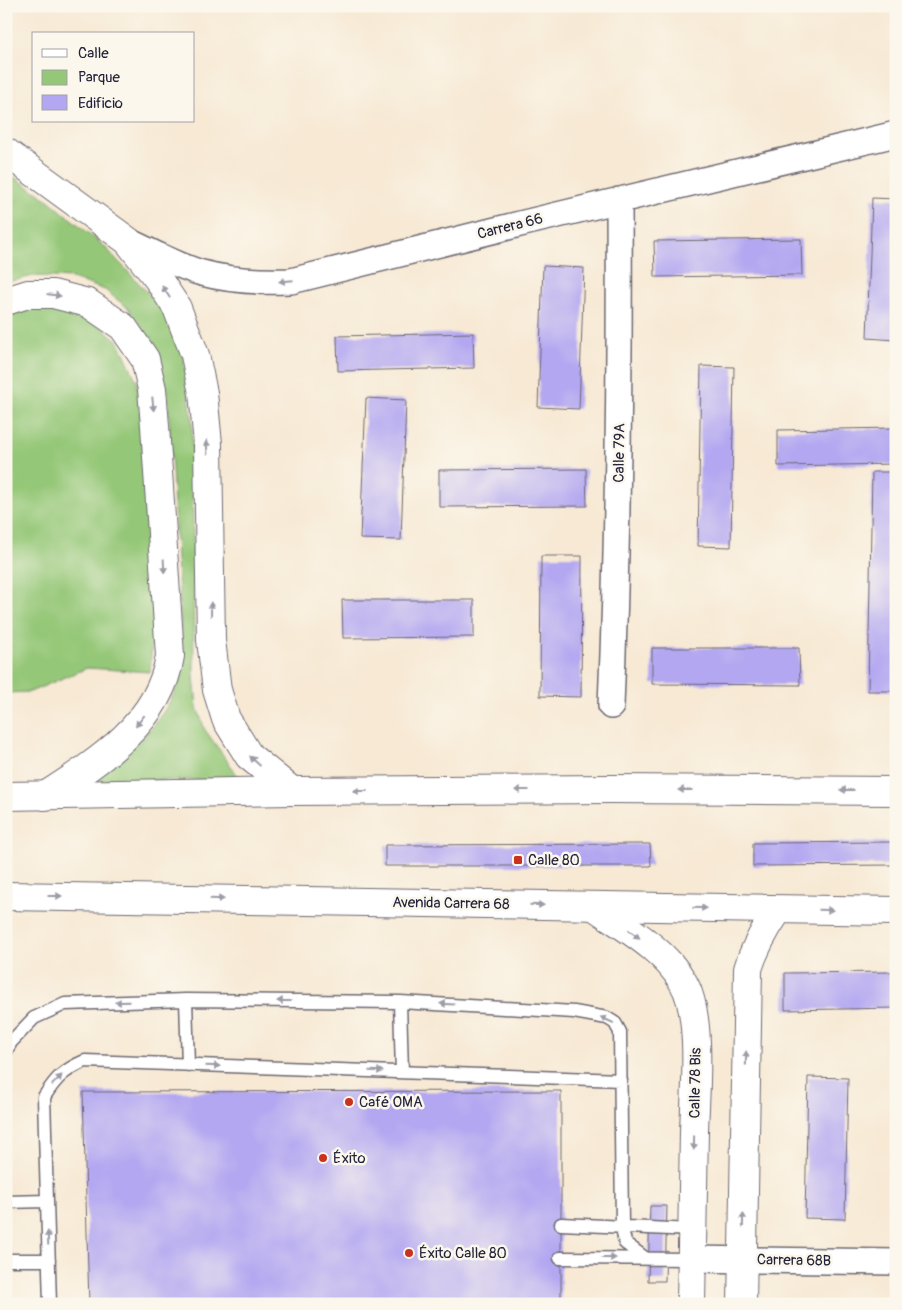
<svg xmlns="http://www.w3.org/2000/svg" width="902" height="1310" font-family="Pangolin,sans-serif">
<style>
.green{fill:#94c777;stroke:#5b7459}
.building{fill:#b3a7f1}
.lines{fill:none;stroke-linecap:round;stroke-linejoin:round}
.service-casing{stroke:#6d6871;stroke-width:15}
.minor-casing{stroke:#6d6871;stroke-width:28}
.tertiary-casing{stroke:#6d6871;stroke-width:30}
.primary-casing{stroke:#6d6871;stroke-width:30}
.trunk-casing{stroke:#6d6871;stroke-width:30}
.service{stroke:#fff;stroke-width:12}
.minor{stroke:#fff;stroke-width:25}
.tertiary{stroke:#fff;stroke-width:28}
.primary{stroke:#fff;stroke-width:28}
.trunk{stroke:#fff;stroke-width:28}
.oneway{fill:#9c9ca7}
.poi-dot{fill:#c8321e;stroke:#fbf7ec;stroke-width:2}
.labels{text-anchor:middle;stroke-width:5;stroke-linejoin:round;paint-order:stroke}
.street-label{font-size:15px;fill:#22223b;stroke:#fbf7ec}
.poi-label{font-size:15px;fill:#22223b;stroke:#fbf7ec;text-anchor:start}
</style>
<rect width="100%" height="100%" fill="#fbf7ec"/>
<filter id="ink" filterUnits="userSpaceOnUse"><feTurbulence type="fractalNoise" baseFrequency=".02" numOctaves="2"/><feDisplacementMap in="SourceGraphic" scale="10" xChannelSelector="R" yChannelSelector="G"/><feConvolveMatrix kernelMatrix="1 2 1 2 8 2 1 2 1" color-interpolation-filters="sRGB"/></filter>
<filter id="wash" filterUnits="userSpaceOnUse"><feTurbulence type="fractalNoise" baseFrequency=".0096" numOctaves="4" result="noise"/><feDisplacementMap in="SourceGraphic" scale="20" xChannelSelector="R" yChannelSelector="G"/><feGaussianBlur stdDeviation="1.12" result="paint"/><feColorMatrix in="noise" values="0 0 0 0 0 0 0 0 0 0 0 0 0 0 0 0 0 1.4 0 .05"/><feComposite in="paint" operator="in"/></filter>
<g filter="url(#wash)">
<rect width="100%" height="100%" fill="#f7e9d4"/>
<path class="green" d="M 6,172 L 47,199 L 103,245 L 162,308 L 183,353 L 192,418 L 194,677 L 197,707 L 205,730 L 241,780 L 87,780 C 103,768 126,754 140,740 C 160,720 178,694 183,666 L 168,396 L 156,346 L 128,308 L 105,290 L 72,278 L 34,276 L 6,282 Z
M 52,305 L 89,317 L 119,342 L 137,382 L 150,512 L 153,621 L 150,672 L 87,668 L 30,692 L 6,693 L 6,312 Z"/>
<g id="blocks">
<path class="building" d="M 872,198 L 896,199 L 896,340 L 867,338 Z
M 801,239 L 802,275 L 655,277 L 654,241 Z
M 543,266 L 584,268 L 579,409 L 538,407 Z
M 473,333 L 474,368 L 338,371 L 337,336 Z
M 701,366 L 734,367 L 731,547 L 698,546 Z
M 366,398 L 406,400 L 401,540 L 360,539 Z
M 896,428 L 896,464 L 778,466 L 778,430 Z
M 586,469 L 587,506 L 439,507 L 439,470 Z
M 872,472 L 896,472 L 896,691 L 868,691 Z
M 541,556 L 582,556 L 581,697 L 540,696 Z
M 342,600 L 474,600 L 474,637 L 343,638 Z
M 652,648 L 799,648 L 800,685 L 652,684 Z
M 896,842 L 896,865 L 753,866 L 753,843 Z
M 650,844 L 651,866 L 385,866 L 385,845 Z
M 896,972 L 896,1008 L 785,1010 L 785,973 Z
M 808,1077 L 848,1078 L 845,1219 L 805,1218 Z
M 561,1091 L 561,1304 L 89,1304 L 83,1092 Z
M 650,1206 L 667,1206 L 665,1281 L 648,1281 Z"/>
</g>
</g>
<g filter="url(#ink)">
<use href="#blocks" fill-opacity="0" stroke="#6d6871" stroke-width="1"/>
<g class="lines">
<g class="service-casing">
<path id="service" d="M 186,1000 L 188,1065
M 400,1002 L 402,1072
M 6,1051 L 11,1042 L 34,1018 L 65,1004 L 186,1000 L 400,1002 L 574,1012 L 607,1018 L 615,1023 L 620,1032 L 622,1227 L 625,1243 L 645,1258
M 6,1202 L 47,1201
M 561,1224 L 692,1230
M 560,1258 L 692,1259
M 6,1260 L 49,1260
M 50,1304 L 44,1097 C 56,1078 64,1070 85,1061 L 621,1080"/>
</g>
<g class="minor-casing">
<path id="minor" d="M 128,241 C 152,252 177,266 202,273 C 231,281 261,282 291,281 L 524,223 L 896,134
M 611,706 C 618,537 620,369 619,200
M 692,1259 L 896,1262"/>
</g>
<g class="tertiary-casing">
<path id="tertiary" d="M 594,906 C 625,928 664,949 683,982 C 703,1015 695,1093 694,1132 C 693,1189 692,1247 691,1304
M 742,1304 L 748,969 C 755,946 765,929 778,910"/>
</g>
<g class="primary-casing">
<path id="primary" d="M 6,796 L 292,791 L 611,789 L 896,791
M 6,896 L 896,911"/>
</g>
<g class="trunk-casing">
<path id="trunk" d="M 6,152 L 128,241 L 158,279 L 177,308 L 195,355 L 203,393 L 208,444 L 211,640 L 217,690 L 226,719 L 249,756 L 292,791
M 6,301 L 28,294 L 53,294 L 88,303 L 123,327 L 145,359 L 152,389 L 155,426 L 170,656 C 160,723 98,762 45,796"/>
</g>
<use href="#service" class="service"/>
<use href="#minor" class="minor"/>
<use href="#tertiary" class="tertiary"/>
<use href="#primary" class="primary"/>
<use href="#trunk" class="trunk"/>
</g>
<defs><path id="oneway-solid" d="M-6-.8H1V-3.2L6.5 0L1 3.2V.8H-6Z" transform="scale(1.25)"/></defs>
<g class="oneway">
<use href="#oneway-solid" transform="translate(286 281) rotate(175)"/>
<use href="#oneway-solid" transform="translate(166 292) rotate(-123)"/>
<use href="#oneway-solid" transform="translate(54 295) rotate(8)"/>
<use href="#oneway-solid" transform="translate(153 404) rotate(84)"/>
<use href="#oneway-solid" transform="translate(207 447) rotate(-93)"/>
<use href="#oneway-solid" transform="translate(164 566) rotate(87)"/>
<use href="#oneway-solid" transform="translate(211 609) rotate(-91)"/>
<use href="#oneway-solid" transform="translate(140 721) rotate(128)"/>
<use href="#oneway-solid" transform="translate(255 761) rotate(-137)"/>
<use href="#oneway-solid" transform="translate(522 790) rotate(180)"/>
<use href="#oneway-solid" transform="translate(685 790) rotate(-180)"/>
<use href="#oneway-solid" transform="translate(847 790) rotate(-180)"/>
<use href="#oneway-solid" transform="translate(360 791) rotate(180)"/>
<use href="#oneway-solid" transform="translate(55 896)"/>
<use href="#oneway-solid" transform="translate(217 899) rotate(1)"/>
<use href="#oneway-solid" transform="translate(537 905) rotate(1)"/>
<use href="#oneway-solid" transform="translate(700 908) rotate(1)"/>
<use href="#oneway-solid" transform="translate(826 910) rotate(1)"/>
<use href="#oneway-solid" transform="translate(634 934) rotate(36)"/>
<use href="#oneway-solid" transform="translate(284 1001) rotate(-180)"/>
<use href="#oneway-solid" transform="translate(122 1002) rotate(178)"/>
<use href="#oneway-solid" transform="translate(447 1004) rotate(-177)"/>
<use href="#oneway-solid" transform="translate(607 1020) rotate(-155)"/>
<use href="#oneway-solid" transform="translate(746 1058) rotate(-89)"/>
<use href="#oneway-solid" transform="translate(213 1066) rotate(2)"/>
<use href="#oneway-solid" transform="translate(376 1071) rotate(2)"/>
<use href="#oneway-solid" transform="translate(57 1080) rotate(-46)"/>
<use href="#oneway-solid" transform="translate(694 1143) rotate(91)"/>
<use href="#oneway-solid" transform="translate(743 1220) rotate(-89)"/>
<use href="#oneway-solid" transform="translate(48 1238) rotate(-92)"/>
<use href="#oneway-solid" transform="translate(609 1258)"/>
</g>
</g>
<g class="poi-dot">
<rect x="513" y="855" width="10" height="10" rx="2.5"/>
<circle cx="349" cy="1102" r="5"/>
<circle cx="323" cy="1158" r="5"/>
<circle cx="409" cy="1253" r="5"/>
</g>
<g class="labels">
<g class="street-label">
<text transform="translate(510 226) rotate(-14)" y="5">Carrera 66</text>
<text transform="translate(619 453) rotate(-89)" y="5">Calle 79A</text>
<text transform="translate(451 903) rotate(1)" y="5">Avenida Carrera 68</text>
<text transform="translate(695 1083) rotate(-89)" y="5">Calle 78 Bis</text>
<text transform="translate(794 1260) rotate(1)" y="5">Carrera 68B</text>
</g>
<g class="poi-label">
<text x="528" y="865">Calle 80</text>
<text x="359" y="1107">Café OMA</text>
<text x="333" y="1163">Éxito</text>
<text x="419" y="1258">Éxito Calle 80</text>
</g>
</g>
<rect width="902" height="1310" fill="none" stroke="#fbf7ec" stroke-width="25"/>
<rect x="32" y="32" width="162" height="90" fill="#fbf7ec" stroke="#a4a2a5"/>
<rect x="42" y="49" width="25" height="8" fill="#ffffff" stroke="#a4a2a5"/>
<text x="78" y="58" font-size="15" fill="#22223b">Calle</text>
<rect x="42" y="70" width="25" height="15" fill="#94c777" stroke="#a4a2a5"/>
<text x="78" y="82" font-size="15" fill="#22223b">Parque</text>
<rect x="42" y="95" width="25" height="15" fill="#b3a7f1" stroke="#a4a2a5"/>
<text x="78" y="108" font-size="15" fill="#22223b">Edificio</text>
</svg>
